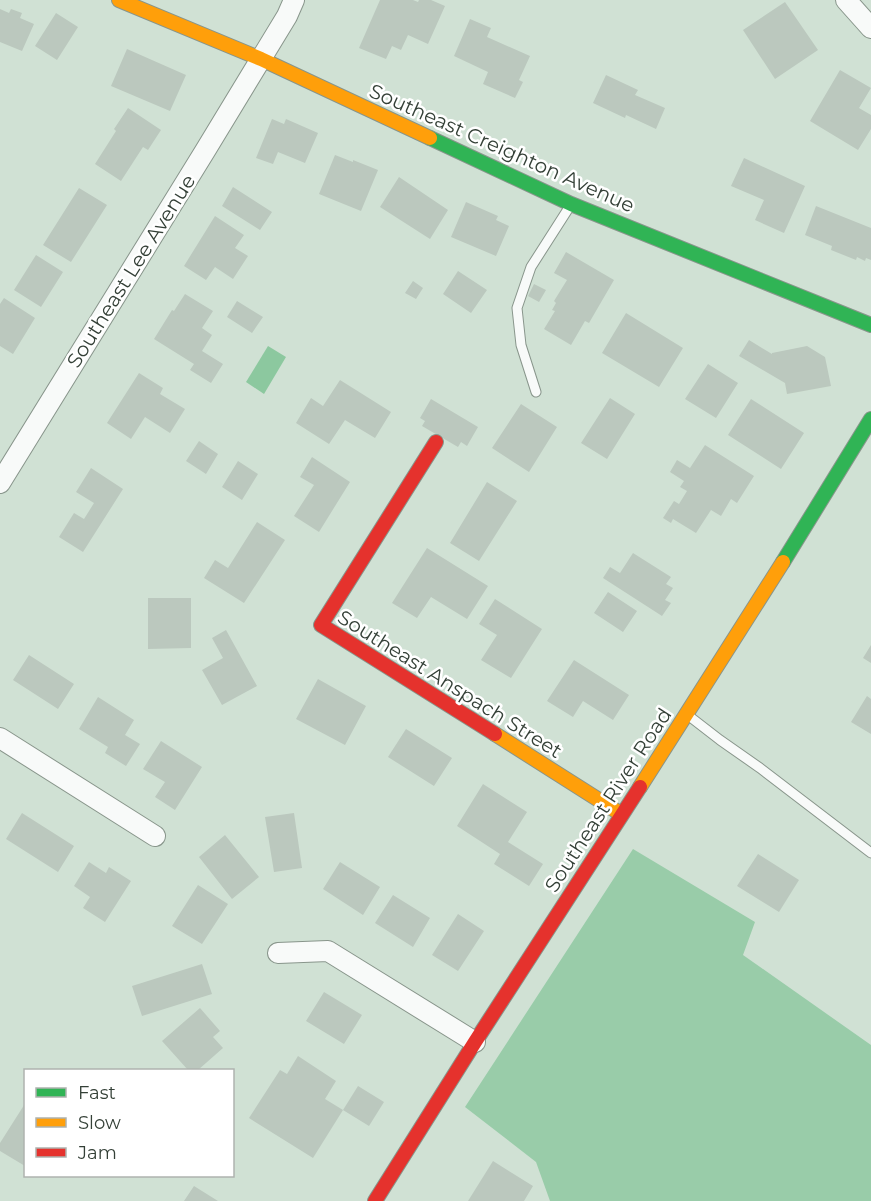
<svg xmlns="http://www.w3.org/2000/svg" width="871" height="1201" font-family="Montserrat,sans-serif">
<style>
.forest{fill:#99cca9}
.water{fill:#8cc89f}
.building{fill:#bbc8be}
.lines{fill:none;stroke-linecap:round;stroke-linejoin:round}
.lane-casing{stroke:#88958b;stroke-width:11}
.street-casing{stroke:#88958b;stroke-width:22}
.fast-casing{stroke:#88958b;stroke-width:16}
.slow-casing{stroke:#88958b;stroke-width:16}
.jam-casing{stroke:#88958b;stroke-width:16}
.lane{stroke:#f8faf9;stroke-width:9}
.street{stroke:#f8faf9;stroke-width:20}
.fast{stroke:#30b455;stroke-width:14}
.slow{stroke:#ff9f0a;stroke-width:14}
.jam{stroke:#e5322d;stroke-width:14}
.labels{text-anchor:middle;stroke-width:5;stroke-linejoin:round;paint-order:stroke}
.street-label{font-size:20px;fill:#344037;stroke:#fff}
</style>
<rect width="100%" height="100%" fill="#d0e1d4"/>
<path class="forest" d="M 633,849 L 755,922 L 743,955 L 871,1045 L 871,1201 L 550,1201 L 536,1162 L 465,1107 Z"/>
<path class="water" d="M 268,346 L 286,357 L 264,394 L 246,382 Z"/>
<path class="building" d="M 380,0 L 413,0 L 418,2 L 419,0 L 431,0 L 445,6 L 428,44 L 408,35 L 401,50 L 392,46 L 386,59 L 359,48 Z
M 785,2 L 818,50 L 775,79 L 743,30 Z
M 0,9 L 9,13 L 11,9 L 22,13 L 20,18 L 34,24 L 22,51 L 0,42 Z
M 56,13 L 78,27 L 57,60 L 35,46 Z
M 470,19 L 491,28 L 487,37 L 530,56 L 519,80 L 523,82 L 515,98 L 483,84 L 488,72 L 454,56 Z
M 127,49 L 186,75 L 170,111 L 111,86 Z
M 840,70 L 871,88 L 859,108 L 871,115 L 871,129 L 858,150 L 810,121 Z
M 606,75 L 638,90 L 635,95 L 665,108 L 656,129 L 626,115 L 625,118 L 593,103 Z
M 128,108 L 161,130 L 148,150 L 143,147 L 121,181 L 95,164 L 116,131 L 114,129 Z
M 272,119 L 284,124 L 286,119 L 318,133 L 305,163 L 278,152 L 273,164 L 256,158 Z
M 335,155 L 353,162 L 353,160 L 378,170 L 361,211 L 319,194 Z
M 744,158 L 805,186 L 784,233 L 755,220 L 764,200 L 731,186 Z
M 399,177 L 448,210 L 430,239 L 380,207 Z
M 233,187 L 272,212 L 260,230 L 222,206 Z
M 79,188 L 107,205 L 71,262 L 43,245 Z
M 466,202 L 498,216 L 496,220 L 509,226 L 496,256 L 451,237 Z
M 816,206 L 871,228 L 871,260 L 866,258 L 865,261 L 857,257 L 856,260 L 831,250 L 832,246 L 805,235 Z
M 215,216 L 244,235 L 235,248 L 248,256 L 233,279 L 215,267 L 206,280 L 184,266 Z
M 566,252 L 614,280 L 589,323 L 585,321 L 571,345 L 544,329 L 555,311 L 552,310 L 556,303 L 554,301 L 567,280 L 554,273 Z
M 36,255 L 63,272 L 41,307 L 14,290 Z
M 458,271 L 487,290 L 471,313 L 443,294 Z
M 413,281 L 423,288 L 416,299 L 405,293 Z
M 534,284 L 546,290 L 539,302 L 528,296 Z
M 185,294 L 213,311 L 202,328 L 212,335 L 202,351 L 223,364 L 211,383 L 190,370 L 194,364 L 154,339 L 172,310 L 174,311 Z
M 4,298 L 35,318 L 13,354 L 0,346 L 0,304 Z
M 237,301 L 263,317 L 252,333 L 227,317 Z
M 626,313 L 683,348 L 659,387 L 602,353 Z
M 749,340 L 772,354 L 772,353 L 807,346 L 825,357 L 831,386 L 787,394 L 785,383 L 739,356 Z
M 708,364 L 738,383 L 716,418 L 685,399 Z
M 139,373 L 163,388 L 160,394 L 185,409 L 170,433 L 145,417 L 131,439 L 107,423 Z
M 340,380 L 391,412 L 375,438 L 345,420 L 329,444 L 296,423 L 311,398 L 323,406 Z
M 610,398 L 635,414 L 607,459 L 581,443 Z
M 431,399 L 478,427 L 467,446 L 461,442 L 458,447 L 422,426 L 425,421 L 420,418 Z
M 751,399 L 804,433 L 781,469 L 728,435 Z
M 521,404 L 557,427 L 529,472 L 492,448 Z
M 199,441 L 218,454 L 206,474 L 186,461 Z
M 705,445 L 754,476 L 737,503 L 731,499 L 721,516 L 711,510 L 696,533 L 673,519 L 671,523 L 663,518 L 674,501 L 679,504 L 687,491 L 680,487 L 684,481 L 670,472 L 677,460 L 690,468 Z
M 312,457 L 350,482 L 319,532 L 294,516 L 314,485 L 300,477 Z
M 238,461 L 258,474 L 242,500 L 222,487 Z
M 91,468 L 123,489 L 83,552 L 59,537 L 74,513 L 84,519 L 94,503 L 76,492 Z
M 487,482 L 517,501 L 479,561 L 450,543 Z
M 257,522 L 285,540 L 244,603 L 204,578 L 215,560 L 228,568 Z
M 427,548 L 488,586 L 467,619 L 431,597 L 417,618 L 392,603 Z
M 633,553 L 671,577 L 666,584 L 673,588 L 665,600 L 671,603 L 662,616 L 603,578 L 610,567 L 620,573 Z
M 608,592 L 637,611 L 623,632 L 594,613 Z
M 148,598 L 191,598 L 191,648 L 148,649 Z
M 495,599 L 542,629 L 511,678 L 481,660 L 497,635 L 479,624 Z
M 226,630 L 257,686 L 222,705 L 202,670 L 223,658 L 212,638 Z
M 871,645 L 871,663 L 863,658 Z
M 29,655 L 74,684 L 58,709 L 13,680 Z
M 574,660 L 629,695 L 613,720 L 583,701 L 573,717 L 547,701 Z
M 318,679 L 366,706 L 345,745 L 296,719 Z
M 867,696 L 871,699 L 871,734 L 851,722 Z
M 98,697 L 134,720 L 125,735 L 140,744 L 126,766 L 105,753 L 108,747 L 79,729 Z
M 406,729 L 452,758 L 434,786 L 388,757 Z
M 161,741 L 202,767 L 175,810 L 155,797 L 165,782 L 143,769 Z
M 483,784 L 527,812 L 508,842 L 543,864 L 529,886 L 494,864 L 500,854 L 457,826 Z
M 22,813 L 74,846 L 58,872 L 6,839 Z
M 294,813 L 302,868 L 274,872 L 265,817 Z
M 225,835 L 259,877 L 232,899 L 199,857 Z
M 758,854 L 799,880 L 779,912 L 737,886 Z
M 89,862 L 106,873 L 109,867 L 131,881 L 105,922 L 83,908 L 90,897 L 74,886 Z
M 340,862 L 380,887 L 363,915 L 323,889 Z
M 198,885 L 228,904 L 202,944 L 172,926 Z
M 393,895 L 430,918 L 413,947 L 375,923 Z
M 458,914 L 484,931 L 458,971 L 432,955 Z
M 202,964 L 212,994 L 142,1016 L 132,986 Z
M 324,992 L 362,1015 L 344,1044 L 306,1021 Z
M 200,1008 L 220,1031 L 213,1037 L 223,1048 L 198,1070 L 188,1070 L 162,1041 Z
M 298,1056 L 336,1081 L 325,1099 L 343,1110 L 358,1086 L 384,1102 L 369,1126 L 343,1110 L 313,1158 L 249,1118 L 280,1070 L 287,1074 Z
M 26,1102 L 26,1165 L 25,1166 L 0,1151 L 0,1143 Z
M 493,1161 L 533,1186 L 524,1201 L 468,1201 Z
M 194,1186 L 218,1201 L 184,1201 Z"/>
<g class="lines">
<g class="lane-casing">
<path id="lane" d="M 536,392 L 521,345 L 517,308 L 531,267 L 570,206
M 689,716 L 720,740 L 760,768 L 871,853"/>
</g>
<g class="street-casing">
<path id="street" d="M 846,0 L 871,28
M 0,483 L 205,151 L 287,16 L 294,0
M 0,738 L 155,836
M 278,953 L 328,951 L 475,1042"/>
</g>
<g class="fast-casing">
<path id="fast" d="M 430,138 L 571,204 L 871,325
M 783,562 L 871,419"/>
</g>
<g class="slow-casing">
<path id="slow" d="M 119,0 L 261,59 L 430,138
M 495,734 L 621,814
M 640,787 L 783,562"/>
</g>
<g class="jam-casing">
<path id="jam" d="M 436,442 L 321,625 L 495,734
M 375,1201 L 475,1042 L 640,787"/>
</g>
<use href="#lane" class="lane"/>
<use href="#street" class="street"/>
<use href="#fast" class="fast"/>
<use href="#slow" class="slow"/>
<use href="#jam" class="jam"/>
</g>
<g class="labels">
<g class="street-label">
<text transform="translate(502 148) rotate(24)" y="7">Southeast Creighton Avenue</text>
<text transform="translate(131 271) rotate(-58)" y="7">Southeast Lee Avenue</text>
<text transform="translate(450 684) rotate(32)" y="7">Southeast Anspach Street</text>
<text transform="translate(608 800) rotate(-57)" y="7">Southeast River Road</text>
</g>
</g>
<rect x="24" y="1069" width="210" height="108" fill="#ffffff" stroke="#aeb3af" stroke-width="1.5"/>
<rect x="36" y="1088" width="30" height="9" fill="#30b455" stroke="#aeb3af" stroke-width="1.5"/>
<text x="78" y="1099" font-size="18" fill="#344037">Fast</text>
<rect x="36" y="1118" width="30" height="9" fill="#ff9f0a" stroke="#aeb3af" stroke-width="1.5"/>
<text x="78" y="1129" font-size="18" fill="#344037">Slow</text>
<rect x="36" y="1148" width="30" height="9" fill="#e5322d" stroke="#aeb3af" stroke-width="1.5"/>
<text x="78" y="1159" font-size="18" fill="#344037">Jam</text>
</svg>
